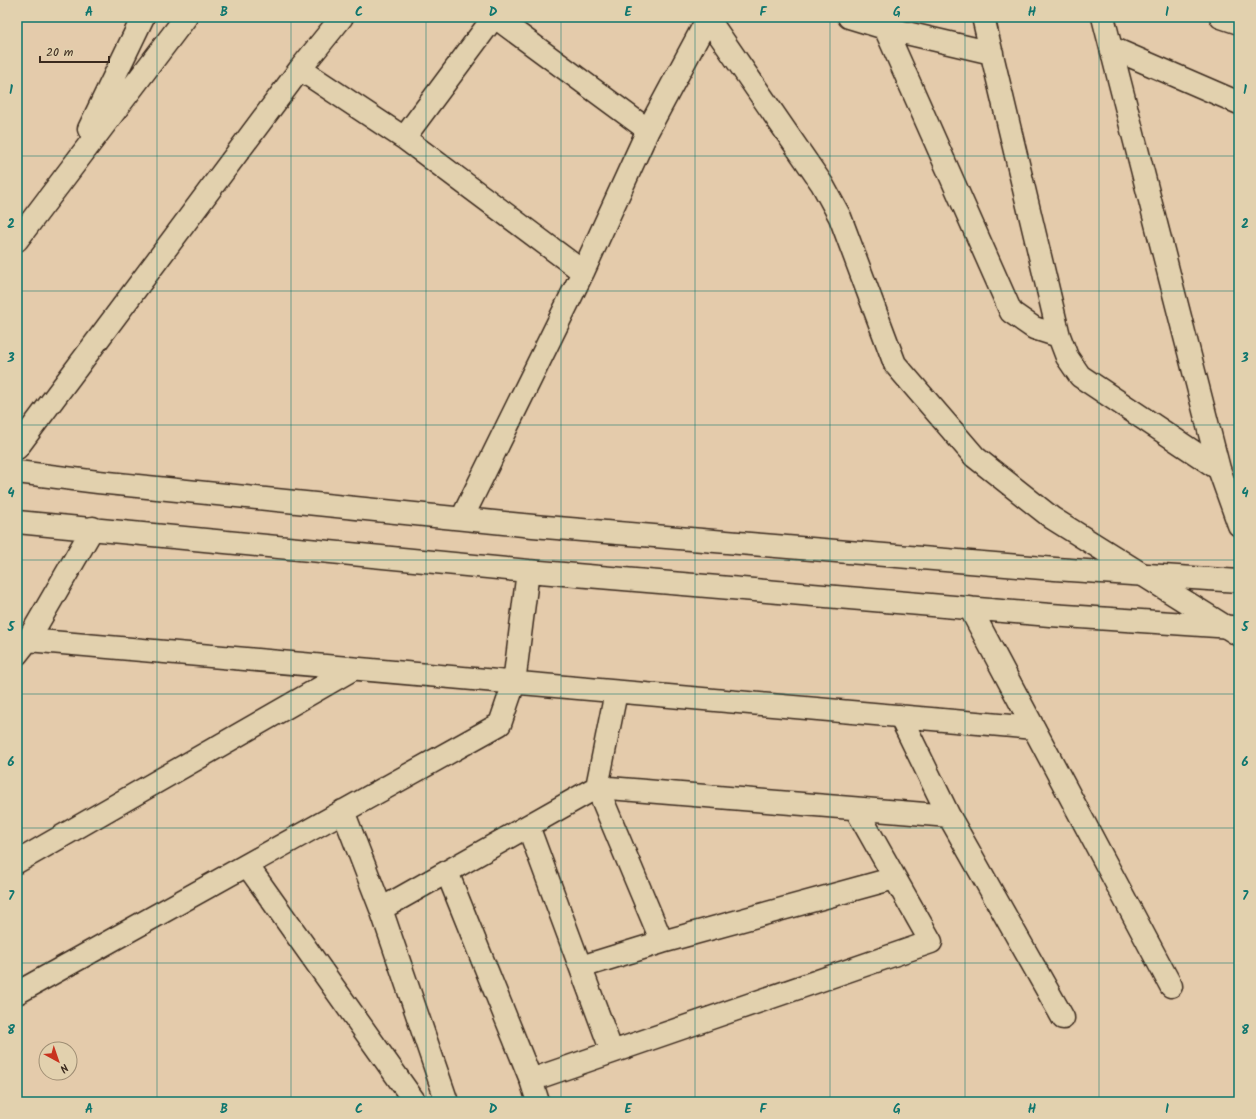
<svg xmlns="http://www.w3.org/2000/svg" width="1256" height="1119" font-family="Kalam,sans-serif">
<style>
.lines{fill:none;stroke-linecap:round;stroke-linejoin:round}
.minor-casing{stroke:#3b2a1e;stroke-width:25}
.tertiary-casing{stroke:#3b2a1e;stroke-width:25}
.minor{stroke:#e2d1ae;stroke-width:22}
.tertiary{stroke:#e2d1ae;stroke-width:22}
.grid{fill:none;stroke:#0f766e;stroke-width:1;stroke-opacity:0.55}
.neatline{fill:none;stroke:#0f766e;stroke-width:1.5}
.grid-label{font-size:13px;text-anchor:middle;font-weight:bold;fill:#0f766e}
</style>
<rect width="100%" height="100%" fill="#e4cbab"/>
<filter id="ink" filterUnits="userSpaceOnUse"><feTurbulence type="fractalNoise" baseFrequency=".025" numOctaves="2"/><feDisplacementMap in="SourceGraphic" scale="8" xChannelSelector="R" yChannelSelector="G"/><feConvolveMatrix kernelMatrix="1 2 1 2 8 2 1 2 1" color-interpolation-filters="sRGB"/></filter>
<g filter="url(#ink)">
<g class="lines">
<g class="minor-casing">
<path id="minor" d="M 495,17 L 648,130
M 849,17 L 885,28 L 992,53
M 983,17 L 1059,336 L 1067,357 L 1080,376 L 1219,469
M 1103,17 L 1219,469 L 1239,525
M 1221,17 L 1239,23
M 885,28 L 1011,312 L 1034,328 L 1059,336
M 1112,48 L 1239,103
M 300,69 L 404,138 L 583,272
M 89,129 L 143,17
M 404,138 L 494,17
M 17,240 L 186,17
M 17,448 L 300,69 L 342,17
M 17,472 L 98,482 L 533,526 L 1055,569 L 1239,581
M 462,518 L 583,272 L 648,130 L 708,18
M 17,522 L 528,571 L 1050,615 L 1232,627
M 970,608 L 1171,986
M 28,640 L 1034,728
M 17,654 L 28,640 L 93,528
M 900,716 L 949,816
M 343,811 L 381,909 L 447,1102
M 528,826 L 612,1052
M 17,862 L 353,669
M 247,865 L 415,1102
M 447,872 L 531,1080
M 381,909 L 597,787 L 616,692
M 662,942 L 895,878
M 581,967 L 662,942 L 597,787 L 949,816 L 1063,1018
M 17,993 L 500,724 L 514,683 L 528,571
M 538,1102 L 531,1080 L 931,942 L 856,809"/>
</g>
<g class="tertiary-casing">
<path id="tertiary" d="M 707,17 L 822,184 L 840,217 L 895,364 L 975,457 L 1052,518 L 1239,635"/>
</g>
<use href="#minor" class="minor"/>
<use href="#tertiary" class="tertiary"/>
</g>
</g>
<path class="grid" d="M 157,17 L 157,1102M 291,17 L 291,1102M 426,17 L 426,1102M 561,17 L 561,1102M 695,17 L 695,1102M 830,17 L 830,1102M 965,17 L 965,1102M 1099,17 L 1099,1102M 17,156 L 1239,156M 17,291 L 1239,291M 17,425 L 1239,425M 17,560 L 1239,560M 17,694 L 1239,694M 17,828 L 1239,828M 17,963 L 1239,963"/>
<rect width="1256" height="1119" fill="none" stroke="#e2d1ae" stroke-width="44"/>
<g transform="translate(58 1061) rotate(140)"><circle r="19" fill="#e2d1ae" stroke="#9f8e74"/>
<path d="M0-3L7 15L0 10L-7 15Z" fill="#c8321e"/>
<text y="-6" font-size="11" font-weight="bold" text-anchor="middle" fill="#3b2a1e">N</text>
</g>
<path d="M40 56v6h69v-6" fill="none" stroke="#3b2a1e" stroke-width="2"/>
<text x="46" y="56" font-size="12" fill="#3b2a1e" stroke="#e2d1ae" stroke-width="3" paint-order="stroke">20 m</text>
<rect x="22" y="22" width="1212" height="1075" class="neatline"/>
<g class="grid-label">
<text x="89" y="16">A</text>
<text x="224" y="16">B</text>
<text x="359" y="16">C</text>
<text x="493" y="16">D</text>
<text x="628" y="16">E</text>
<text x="763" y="16">F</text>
<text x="897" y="16">G</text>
<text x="1032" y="16">H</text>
<text x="1167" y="16">I</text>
<text x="11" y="94">1</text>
<text x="1245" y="94">1</text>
<text x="11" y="228">2</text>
<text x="1245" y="228">2</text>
<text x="11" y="362">3</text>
<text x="1245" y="362">3</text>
<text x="11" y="497">4</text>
<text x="1245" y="497">4</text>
<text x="11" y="631">5</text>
<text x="1245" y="631">5</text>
<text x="11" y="766">6</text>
<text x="1245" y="766">6</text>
<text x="11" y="900">7</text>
<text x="1245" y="900">7</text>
<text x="11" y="1034">8</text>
<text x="1245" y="1034">8</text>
<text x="89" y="1113">A</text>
<text x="224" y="1113">B</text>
<text x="359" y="1113">C</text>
<text x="493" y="1113">D</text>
<text x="628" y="1113">E</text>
<text x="763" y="1113">F</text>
<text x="897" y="1113">G</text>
<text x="1032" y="1113">H</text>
<text x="1167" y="1113">I</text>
</g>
</svg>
